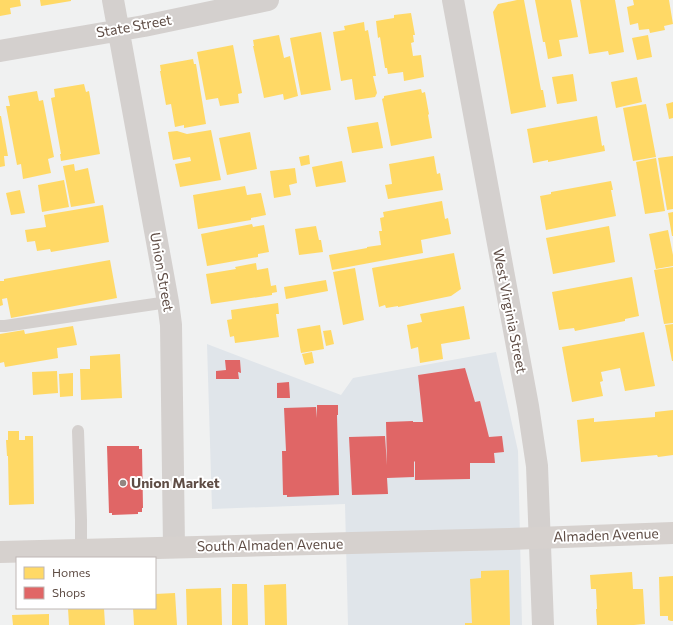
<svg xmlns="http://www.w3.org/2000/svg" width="673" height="625" font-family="Commissioner,sans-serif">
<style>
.commercial{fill:#e0e5ea}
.homes{fill:#ffd966}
.shops{fill:#e06666}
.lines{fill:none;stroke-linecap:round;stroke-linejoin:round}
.service{stroke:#d4d0ce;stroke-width:12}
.minor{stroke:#d4d0ce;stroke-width:22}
.tertiary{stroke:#d4d0ce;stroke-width:22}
.secondary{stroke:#d6d1ce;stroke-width:22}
.poi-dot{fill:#928681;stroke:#fff;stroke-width:1.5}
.labels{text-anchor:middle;stroke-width:4;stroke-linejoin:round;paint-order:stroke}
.street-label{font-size:14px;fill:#5f4d45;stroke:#fff}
.poi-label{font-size:14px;font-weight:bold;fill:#5f4d45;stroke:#fff;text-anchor:start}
</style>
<rect width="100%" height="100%" fill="#f0f1f1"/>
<path class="commercial" d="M 207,344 L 341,395 L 353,378 L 496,352 L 518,451 L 522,625 L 348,625 L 345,504 L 212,509 Z"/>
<path class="homes" d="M 0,0 L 20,0 L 21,6 L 10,8 L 11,14 L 0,16 Z
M 40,0 L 71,0 L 71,1 L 41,6 Z
M 517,0 L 524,0 L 541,90 L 543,90 L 546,107 L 511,114 L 493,12 L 498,4 Z
M 535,0 L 571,0 L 578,37 L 559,40 L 562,56 L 548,59 L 545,42 L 543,42 Z
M 580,0 L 615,0 L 624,52 L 609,55 L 608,51 L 589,54 Z
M 633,0 L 669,0 L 673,24 L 664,26 L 665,30 L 650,33 L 649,29 L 639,30 L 638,23 L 630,25 L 627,7 L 634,5 Z
M 411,13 L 415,35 L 413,35 L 414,42 L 411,43 L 413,56 L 421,55 L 424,77 L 404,81 L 403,72 L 388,74 L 387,68 L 385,68 L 380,37 L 378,38 L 376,21 L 394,18 L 394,15 Z
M 364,22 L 365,31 L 368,30 L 376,76 L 373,76 L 377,93 L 375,97 L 355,100 L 352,79 L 341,81 L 333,32 L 345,30 L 344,26 Z
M 321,32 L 331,90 L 301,95 L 290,38 Z
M 279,35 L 284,58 L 290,56 L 298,96 L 284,100 L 283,94 L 264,98 L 253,46 L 254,46 L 253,40 Z
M 648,35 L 652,57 L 637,60 L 632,38 Z
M 233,45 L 242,93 L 238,94 L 239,103 L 220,106 L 218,98 L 206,100 L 197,52 Z
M 193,59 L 194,64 L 196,64 L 206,124 L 184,128 L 184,125 L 175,127 L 171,104 L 166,105 L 160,71 L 161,71 L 160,65 Z
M 573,74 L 577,101 L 557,104 L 552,77 Z
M 637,77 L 642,102 L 616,108 L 611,82 Z
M 84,84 L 86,92 L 89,91 L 100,154 L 61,161 L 60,154 L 61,154 L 51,98 L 55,97 L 54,89 Z
M 421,89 L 422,93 L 425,92 L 429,114 L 428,115 L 432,138 L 391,146 L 382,99 L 384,98 L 384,96 Z
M 37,91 L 39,101 L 43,100 L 54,157 L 48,159 L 51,173 L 23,179 L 21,164 L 17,165 L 6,106 L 10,106 L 8,96 Z
M 673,102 L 673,118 L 669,119 L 666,104 Z
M 646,104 L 656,157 L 633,161 L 623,108 Z
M 0,116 L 1,116 L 8,156 L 4,156 L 5,166 L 0,167 Z
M 597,116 L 602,146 L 604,145 L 605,151 L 548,162 L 548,160 L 533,163 L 527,129 Z
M 378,122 L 383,148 L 352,153 L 347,127 Z
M 211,130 L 221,180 L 180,187 L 175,164 L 191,161 L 190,157 L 173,160 L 168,132 L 177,131 L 187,134 Z
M 250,132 L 257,169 L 227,175 L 219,138 Z
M 309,155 L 310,164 L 301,166 L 299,157 Z
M 434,156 L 437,174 L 440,173 L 443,190 L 388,199 L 385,185 L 392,184 L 389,164 Z
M 673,156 L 673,209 L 667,210 L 658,158 Z
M 656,158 L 665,211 L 645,214 L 636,162 Z
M 342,161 L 346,182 L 316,187 L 312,167 Z
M 74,164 L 75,171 L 88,168 L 95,203 L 71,207 L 63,166 Z
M 295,168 L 297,183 L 289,185 L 291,195 L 274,198 L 270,171 Z
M 64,180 L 69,207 L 42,212 L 38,185 Z
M 611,181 L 613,190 L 611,190 L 616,216 L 546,230 L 540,196 L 551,194 L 551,192 Z
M 245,186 L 247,195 L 261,193 L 266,215 L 251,218 L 251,220 L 198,229 L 193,195 Z
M 20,190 L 25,213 L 11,215 L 6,193 Z
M 442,201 L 445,219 L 448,218 L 451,234 L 421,240 L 423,253 L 332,270 L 329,255 L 367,248 L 367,247 L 381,245 L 379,231 L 382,231 L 380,218 L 384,217 L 383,212 Z
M 103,205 L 109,242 L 51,252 L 50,249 L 37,251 L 35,241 L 27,242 L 25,230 L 46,227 L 44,215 Z
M 673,212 L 673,236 L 672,236 L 668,213 Z
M 252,224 L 253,227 L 264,225 L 269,252 L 258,254 L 258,257 L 207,266 L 201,234 Z
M 316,226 L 319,240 L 321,240 L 323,252 L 299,255 L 295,229 Z
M 609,226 L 615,262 L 553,274 L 546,238 Z
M 668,230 L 673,255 L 673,266 L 656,269 L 649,234 Z
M 454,253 L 461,289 L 451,296 L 398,307 L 398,306 L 386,308 L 385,305 L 379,307 L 372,268 Z
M 110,260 L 117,298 L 11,318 L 7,298 L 2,299 L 3,305 L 0,306 L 0,281 L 4,281 L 4,279 Z
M 256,263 L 257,270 L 268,268 L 271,286 L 276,285 L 277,292 L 272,293 L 272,295 L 211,304 L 206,274 L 236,269 L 235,267 Z
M 673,267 L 673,323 L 664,324 L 654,270 Z
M 355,268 L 364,320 L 343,325 L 333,272 Z
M 632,277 L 639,316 L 625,319 L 625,321 L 575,331 L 574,328 L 559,330 L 552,292 Z
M 326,280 L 328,291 L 286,299 L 284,287 Z
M 278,303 L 279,314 L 276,314 L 279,337 L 235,343 L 234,336 L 230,337 L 227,320 L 232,319 L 231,310 Z
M 464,306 L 470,339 L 441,344 L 443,359 L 420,363 L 418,347 L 411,349 L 407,325 L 422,322 L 420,314 Z
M 673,324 L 673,361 L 672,361 L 665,325 Z
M 320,325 L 324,349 L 301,353 L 297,329 Z
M 73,326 L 77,345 L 57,348 L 58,358 L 5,367 L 4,362 L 0,363 L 0,334 L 24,330 L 25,334 Z
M 331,330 L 334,344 L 326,346 L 323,331 Z
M 644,332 L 655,386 L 625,391 L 620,368 L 601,372 L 603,381 L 600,382 L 603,396 L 572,402 L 562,347 Z
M 312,352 L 314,363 L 305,365 L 302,354 Z
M 120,354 L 122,398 L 81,400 L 80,369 L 90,369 L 90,356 Z
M 57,371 L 58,393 L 33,395 L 32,372 Z
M 73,373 L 73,396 L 60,397 L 59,374 Z
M 673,410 L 673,455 L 658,457 L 657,455 L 581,462 L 577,420 L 594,418 L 594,422 L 655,417 L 655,412 Z
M 8,431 L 19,431 L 19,440 L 25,440 L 25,436 L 33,436 L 34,504 L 9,505 L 8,456 L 7,456 L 6,440 L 8,440 Z
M 509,570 L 510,625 L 465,625 L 465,623 L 472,623 L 470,579 L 481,578 L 481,571 Z
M 632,572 L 633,589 L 643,589 L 645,624 L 634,625 L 597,625 L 596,609 L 597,609 L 596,589 L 591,589 L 590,575 Z
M 673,576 L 673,621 L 671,621 L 668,620 L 668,616 L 660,616 L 659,577 Z
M 232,584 L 247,584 L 248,625 L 232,625 Z
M 286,584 L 287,625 L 265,625 L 264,585 Z
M 221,588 L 222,625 L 187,625 L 186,589 Z
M 175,593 L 177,625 L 134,625 L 133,608 L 155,608 L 155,594 Z
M 68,608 L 104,608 L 105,625 L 69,625 Z
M 49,614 L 49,625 L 13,625 L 12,615 Z"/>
<path class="shops" d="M 225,360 L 240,360 L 241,373 L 238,372 L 239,379 L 216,379 L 216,371 L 226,370 Z
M 465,368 L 475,402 L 480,401 L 489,437 L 502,436 L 504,452 L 494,453 L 495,463 L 470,463 L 470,479 L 415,480 L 415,462 L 414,461 L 414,477 L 387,478 L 388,494 L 352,495 L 349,437 L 385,436 L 387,465 L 386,422 L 413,421 L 413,439 L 413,422 L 423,422 L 418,375 Z
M 289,382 L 290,398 L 277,398 L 277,383 Z
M 317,405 L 338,405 L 338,415 L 337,415 L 339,495 L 287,497 L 287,495 L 283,495 L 282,451 L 286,451 L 284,408 L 316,407 L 317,418 Z
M 107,446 L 139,446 L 139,449 L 142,449 L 143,508 L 142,508 L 142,512 L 138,512 L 138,514 L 112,515 L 112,513 L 109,513 Z"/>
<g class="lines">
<path class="service" d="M 0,326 L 5,326 L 168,302
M 78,431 L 81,520 L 81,549"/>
<path class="minor" d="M 113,0 L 168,302 L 171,325 L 174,547
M 0,51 L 144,26 L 268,0"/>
<path class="tertiary" d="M 453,0 L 528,406 L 537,466 L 543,625"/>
<path class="secondary" d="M 0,552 L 509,539 L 673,533"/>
</g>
<circle class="poi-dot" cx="123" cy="483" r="4"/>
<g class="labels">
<g class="street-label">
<text transform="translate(134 26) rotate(-10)" y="5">State Street</text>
<text transform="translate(162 272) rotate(80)" y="5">Union Street</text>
<text transform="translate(510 311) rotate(79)" y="5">West Virginia Street</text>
<text transform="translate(606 535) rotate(-2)" y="5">Almaden Avenue</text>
<text transform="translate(270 545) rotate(-1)" y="5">South Almaden Avenue</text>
</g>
<g class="poi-label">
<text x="131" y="488">Union Market</text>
</g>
</g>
<rect x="16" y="557" width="140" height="52" fill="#ffffff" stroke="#bfb8b5"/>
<rect x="24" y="567" width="20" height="12" fill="#ffd966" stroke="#bfb8b5"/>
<text x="52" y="577" font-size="12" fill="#5f4d45">Homes</text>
<rect x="24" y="587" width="20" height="12" fill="#e06666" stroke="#bfb8b5"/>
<text x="52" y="597" font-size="12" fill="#5f4d45">Shops</text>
</svg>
